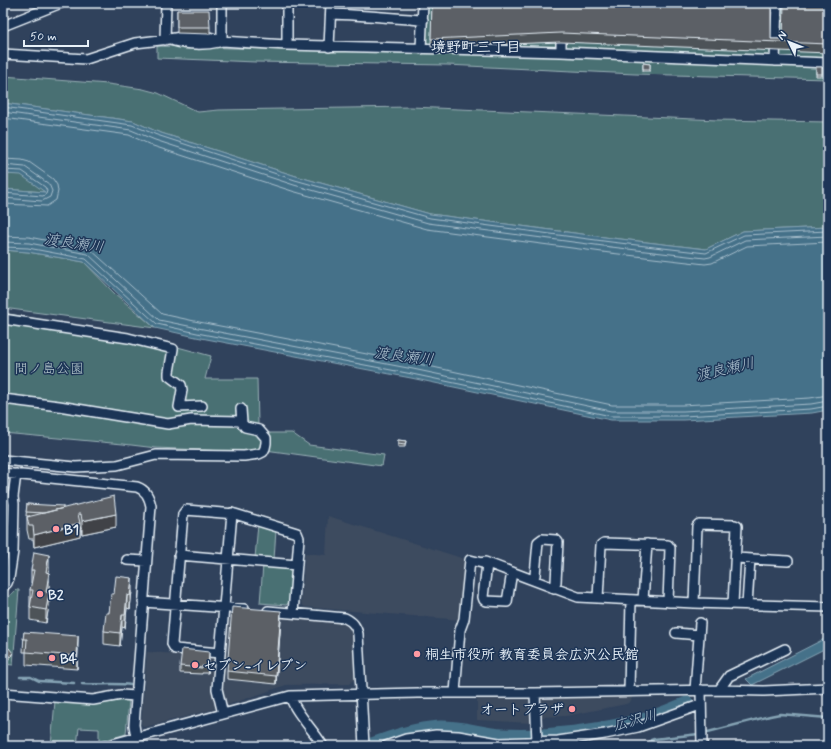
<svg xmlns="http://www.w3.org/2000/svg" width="831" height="749" font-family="Mynerve,'Klee One',sans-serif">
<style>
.built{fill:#3d4b5f}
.green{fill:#4a7073;stroke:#99b0b6}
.water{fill:#457189;stroke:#86a4b5}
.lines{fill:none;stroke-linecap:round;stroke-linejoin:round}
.shore{stroke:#a7becc;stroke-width:1}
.stream{stroke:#86a4b5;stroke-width:2.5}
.river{stroke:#457189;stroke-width:15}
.minor-casing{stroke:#e8f1f8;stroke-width:12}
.minor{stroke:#1d3557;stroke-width:9}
.wall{fill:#4e5358;stroke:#e8f1f8}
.shaded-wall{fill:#404347;stroke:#e8f1f8}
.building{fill:#5b6066;stroke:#e8f1f8}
.poi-dot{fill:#ff9aa2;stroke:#1d3557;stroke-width:1.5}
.labels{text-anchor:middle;stroke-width:3;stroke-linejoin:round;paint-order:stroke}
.park-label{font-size:14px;fill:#b1c4c9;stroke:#1d3557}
.poi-label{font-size:14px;font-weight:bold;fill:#e8f1f8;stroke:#1d3557;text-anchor:start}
.neighbourhood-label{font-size:15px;font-weight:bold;fill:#e8f1f8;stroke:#1d3557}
.water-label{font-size:15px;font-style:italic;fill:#afc4d1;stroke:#1d3557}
</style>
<rect width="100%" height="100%" fill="#30425c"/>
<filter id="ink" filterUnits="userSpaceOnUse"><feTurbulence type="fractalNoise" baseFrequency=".025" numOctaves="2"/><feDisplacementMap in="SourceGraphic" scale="8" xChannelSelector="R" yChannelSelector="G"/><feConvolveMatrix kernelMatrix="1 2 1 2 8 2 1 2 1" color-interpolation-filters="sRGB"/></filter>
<g filter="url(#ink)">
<path class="built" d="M 328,516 L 468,560 L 462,620 L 305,607 L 301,603 L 305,553 L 326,555 Z
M 231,613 L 339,621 L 345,624 L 349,627 L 353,637 L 356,680 L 352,681 L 349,684 L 286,685 L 228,705 L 224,702 L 221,689 L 227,616 Z
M 147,652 L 212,656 L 216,660 L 217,704 L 215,709 L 145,727 L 141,724 Z
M 633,696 L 630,702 L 626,704 L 566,716 L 538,717 L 538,697 Z
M 477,698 L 533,698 L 533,723 L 477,720 Z"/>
<path class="green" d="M 427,3 L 828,3 L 828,79 L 635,74 L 447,65 L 256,62 L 157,58 L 157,46 L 424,53 Z
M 3,76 L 108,84 L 143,89 L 158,93 L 198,112 L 219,110 L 411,107 L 718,120 L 828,122 L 828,227 L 743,231 L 706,249 L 612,238 L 430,214 L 296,176 L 158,132 L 133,121 L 3,103 Z
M 3,174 L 21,174 L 46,192 L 3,189 Z
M 3,250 L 28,252 L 84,262 L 114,293 L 155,328 L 3,308 Z
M 3,313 L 21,316 L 159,342 L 211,356 L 205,379 L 257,379 L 258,425 L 269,433 L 292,433 L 309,445 L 384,455 L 382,466 L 258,449 L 252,452 L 156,448 L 123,444 L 3,433 Z
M 258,524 L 276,530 L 274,559 L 255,558 Z
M 263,565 L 289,566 L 293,570 L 290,602 L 286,605 L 260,603 Z
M 16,590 L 19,590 L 13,665 L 3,664 L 3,602 Z
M 116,699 L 129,700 L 126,734 L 99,742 L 99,729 L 79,728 L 77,746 L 51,746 L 55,701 L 97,704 Z"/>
<path class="water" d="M 3,103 L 133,121 L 158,132 L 296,176 L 430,214 L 612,238 L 706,249 L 743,231 L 828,227 L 828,410 L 812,413 L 683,420 L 611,420 L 411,378 L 196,337 L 155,328 L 84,262 L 28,252 L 3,250 L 3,189 L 45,192 L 21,175 L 3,174 Z
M 828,637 L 828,647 L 752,685 L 746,679 Z"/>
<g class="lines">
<path class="shore" d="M 3,107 L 132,125 L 157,135 L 295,180 L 430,218 L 611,242 L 706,253 L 744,235 L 828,231
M 3,112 L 131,130 L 155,140 L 294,185 L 428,223 L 611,247 L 705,258 L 710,257 L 745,240 L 828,236
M 3,118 L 129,135 L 153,146 L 292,191 L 427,229 L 610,253 L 705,264 L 712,263 L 747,246 L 828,242
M 3,159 L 22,160 L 29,162 L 53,179 L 57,185 L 58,191 L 56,200 L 47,206 L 3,204
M 3,165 L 25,167 L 49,184 L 52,191 L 50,197 L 42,201 L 3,198
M 3,170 L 22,171 L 45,187 L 47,191 L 46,194 L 43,196 L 3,193
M 3,236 L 29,237 L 90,249 L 162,314 L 199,322 L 414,363 L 612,405 L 682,405 L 810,398 L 828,395
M 3,242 L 29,243 L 88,254 L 159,320 L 198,328 L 413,369 L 611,411 L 683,411 L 811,404 L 828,401
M 3,247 L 28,248 L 86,259 L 157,324 L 197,333 L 412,374 L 611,416 L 683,416 L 811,409 L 828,406"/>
<path class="stream" d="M 20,677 L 31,677 L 39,681 L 74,683
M 82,684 C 99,685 115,683 131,685
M 704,733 L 770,716 L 780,714 L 828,718
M 648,746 L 651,740 L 654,739 L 699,734"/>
<path class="river" d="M 369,746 C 391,738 416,729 440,728 C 461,727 482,735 503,736 C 546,738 591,732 632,723 C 651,720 669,711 687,704"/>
<g class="minor-casing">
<path id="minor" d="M 287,3 L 287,45
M 331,14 C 362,15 392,18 423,20
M 3,26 L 61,3
M 165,40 L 166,3
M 174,41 C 188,45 206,45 219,42
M 222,41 L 222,3
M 329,47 L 331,3
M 421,49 L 423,3
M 561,52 L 561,42
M 3,54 L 86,59 L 135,43 L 169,39 L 181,37 L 209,37 L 222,41 L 287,45 L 561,52 L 828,63
M 775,61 L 777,3
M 3,319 L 128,338 L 173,349 L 169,372 L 169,376 L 181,385 L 182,390 L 179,407 L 202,406
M 3,399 L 59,406 L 168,424 L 191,420 L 241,421
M 3,460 L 75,467 L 117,465 L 156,455 L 244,456 L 259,454 L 263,452 L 265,448 L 266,443 L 266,438 L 259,430 L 245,427 L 242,423 L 241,409
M 3,473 L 137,487 C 146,490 149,497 151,506 L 134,725 L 136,737
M 179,555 L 297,565
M 736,558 L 788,561
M 127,560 L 146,561
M 487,564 L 483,597 L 484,600 L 487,601 L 507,602 L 512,572
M 533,580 L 535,575 L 538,542 L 542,539 L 556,540 L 558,542 L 556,582 L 554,589
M 3,587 L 7,583 L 9,578 L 13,551 L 14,504 L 13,497 L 16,474
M 598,598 L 601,545 L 604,543 L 668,545 L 670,548 L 668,602
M 643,600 L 647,544
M 143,602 L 244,609
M 694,603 L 697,526 L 699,524 L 735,525 L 737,526 L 733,604
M 747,605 L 750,559
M 268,611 L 345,618 C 353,622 356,626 358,634 L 364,746
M 676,633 L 699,635
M 220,653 L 175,649 L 172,644 L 183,514 L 186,510 L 235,514 L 297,533 L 299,538 L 293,613
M 695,690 L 700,623
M 701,690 L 702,746
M 719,690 L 729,676 L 785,649
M 629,691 L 631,600
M 3,693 L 93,700 L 121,695 L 136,696
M 455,693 L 460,630 L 464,619 L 470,560 L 482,563 L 485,562 L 578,597 L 694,603 L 828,607
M 535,693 L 537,742
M 290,696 C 296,714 313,729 323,746
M 223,714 L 217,689 L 232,513
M 105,746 L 290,696 L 418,693 L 535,693 L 719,690 L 764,691 L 828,688
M 386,746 L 406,739 L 436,735 L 458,736 L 499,743 L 558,741 L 605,734 L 638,727 L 700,705"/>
</g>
<use href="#minor" class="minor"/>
</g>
<path class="wall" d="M 432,3 L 771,39 L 783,39 L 828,3 L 828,53 L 561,42 L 431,47 Z
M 177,10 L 210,27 L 210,34 L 177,33 Z
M 643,63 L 650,64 L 650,71 L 643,71 Z
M 816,67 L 822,67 L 822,76 L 816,76 Z
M 398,440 L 406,441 L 405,447 L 398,447 Z
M 27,504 L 63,508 L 116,527 L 82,534 L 81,527 L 80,527 L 80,536 L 34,547 L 33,539 L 29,539 L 27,530 L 27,517 L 30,516 L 26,516 Z
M 49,567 L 49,586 L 48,593 L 49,605 L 46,623 L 30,620 L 30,590 L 32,583 L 31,583 L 31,570 Z
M 132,591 L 130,609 L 127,608 L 125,628 L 122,627 L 120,646 L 104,644 L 104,631 L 114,594 Z
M 281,620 L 276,684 L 227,679 L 227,671 Z
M 24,632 L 78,649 L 77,669 L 26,665 L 26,652 L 23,652 Z
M 209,658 L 208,673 L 202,673 L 202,674 L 180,673 L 180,666 Z"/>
<path class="shaded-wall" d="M 116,514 L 116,527 L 82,534 L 82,521 Z
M 80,523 L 80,536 L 34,547 L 34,535 Z
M 49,555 L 49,567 L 46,585 L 46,572 Z
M 49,573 L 49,586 L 46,605 L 46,592 Z
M 132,578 L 132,591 L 130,609 L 130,596 Z
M 49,593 L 49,605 L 46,623 L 46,610 Z
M 127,595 L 127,608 L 125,628 L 125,615 Z
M 281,611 L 281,620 L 276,684 L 276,676 Z
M 122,615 L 122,627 L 120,646 L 120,633 Z
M 78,636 L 78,649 L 77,669 L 77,656 Z
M 209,652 L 209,658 L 208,673 L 208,667 Z
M 13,653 L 13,655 L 4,663 L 4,661 Z"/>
<path class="building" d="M 432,3 L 771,3 L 771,39 L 783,39 L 784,3 L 828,3 L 828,44 L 561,33 L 431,39 Z
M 177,10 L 209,10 L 210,27 L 177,27 Z
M 643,63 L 650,64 L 650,69 L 643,69 Z
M 816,67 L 822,67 L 822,74 L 816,74 Z
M 398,440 L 406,441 L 405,445 L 398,444 Z
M 114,496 L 116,514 L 82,521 L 81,514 L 78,514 L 80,523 L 34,535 L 33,526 L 29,526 L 27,517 Z
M 27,504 L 63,506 L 63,508 L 44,513 L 26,512 Z
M 34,552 L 49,555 L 46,572 L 49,573 L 46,592 L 49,593 L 46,610 L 30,607 L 33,590 L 30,590 L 34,570 L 31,570 Z
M 116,576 L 132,578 L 130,596 L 127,595 L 125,615 L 122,615 L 120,633 L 104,631 L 106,613 L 109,613 L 111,594 L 114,594 Z
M 232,607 L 281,611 L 276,676 L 227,671 Z
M 24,632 L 78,636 L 77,656 L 26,652 L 27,639 L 23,639 Z
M 9,648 L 13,653 L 4,661 L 3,660 L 3,654 Z
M 182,649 L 209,652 L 208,667 L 202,666 L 202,668 L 180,666 Z"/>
</g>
<g class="poi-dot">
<circle cx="56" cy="529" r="4"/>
<circle cx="40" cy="594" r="4"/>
<circle cx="417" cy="654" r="4"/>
<circle cx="52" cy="658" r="4"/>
<circle cx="195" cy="665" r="4"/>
<circle cx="572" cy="709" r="4"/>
</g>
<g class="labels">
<g class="park-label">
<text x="49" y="373">間ノ島公園</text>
</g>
<g class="poi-label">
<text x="64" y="534">B1</text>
<text x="48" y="599">B2</text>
<text x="425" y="659">桐生市役所 教育委員会広沢公民館</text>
<text x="60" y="663">B4</text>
<text x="203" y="670">セブン-イレブン</text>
<text x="564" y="714" text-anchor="end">オートプラザ</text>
</g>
<g class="neighbourhood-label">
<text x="476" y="52">境野町三丁目</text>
</g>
<g class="water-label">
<text transform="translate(74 243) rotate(8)" y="5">渡良瀬川</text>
<text transform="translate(404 356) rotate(7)" y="5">渡良瀬川</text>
<text transform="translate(725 369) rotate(-13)" y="5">渡良瀬川</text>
<text transform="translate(635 720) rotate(-15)" y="5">広沢川</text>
</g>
</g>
<rect width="831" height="749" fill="none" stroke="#1d3557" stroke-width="16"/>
<rect x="8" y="8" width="815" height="733" fill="none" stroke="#e8f1f8" stroke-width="1.5" filter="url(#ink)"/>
<g transform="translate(789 42) rotate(313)" stroke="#1d3557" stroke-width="3" paint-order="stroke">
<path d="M0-3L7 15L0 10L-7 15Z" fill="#e8f1f8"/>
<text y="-6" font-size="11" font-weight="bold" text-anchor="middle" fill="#e8f1f8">N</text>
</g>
<path d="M24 40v6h64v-6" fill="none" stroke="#e8f1f8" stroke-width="2"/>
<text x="30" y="40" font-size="12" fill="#e8f1f8" stroke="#1d3557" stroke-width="3" paint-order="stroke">50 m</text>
</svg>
